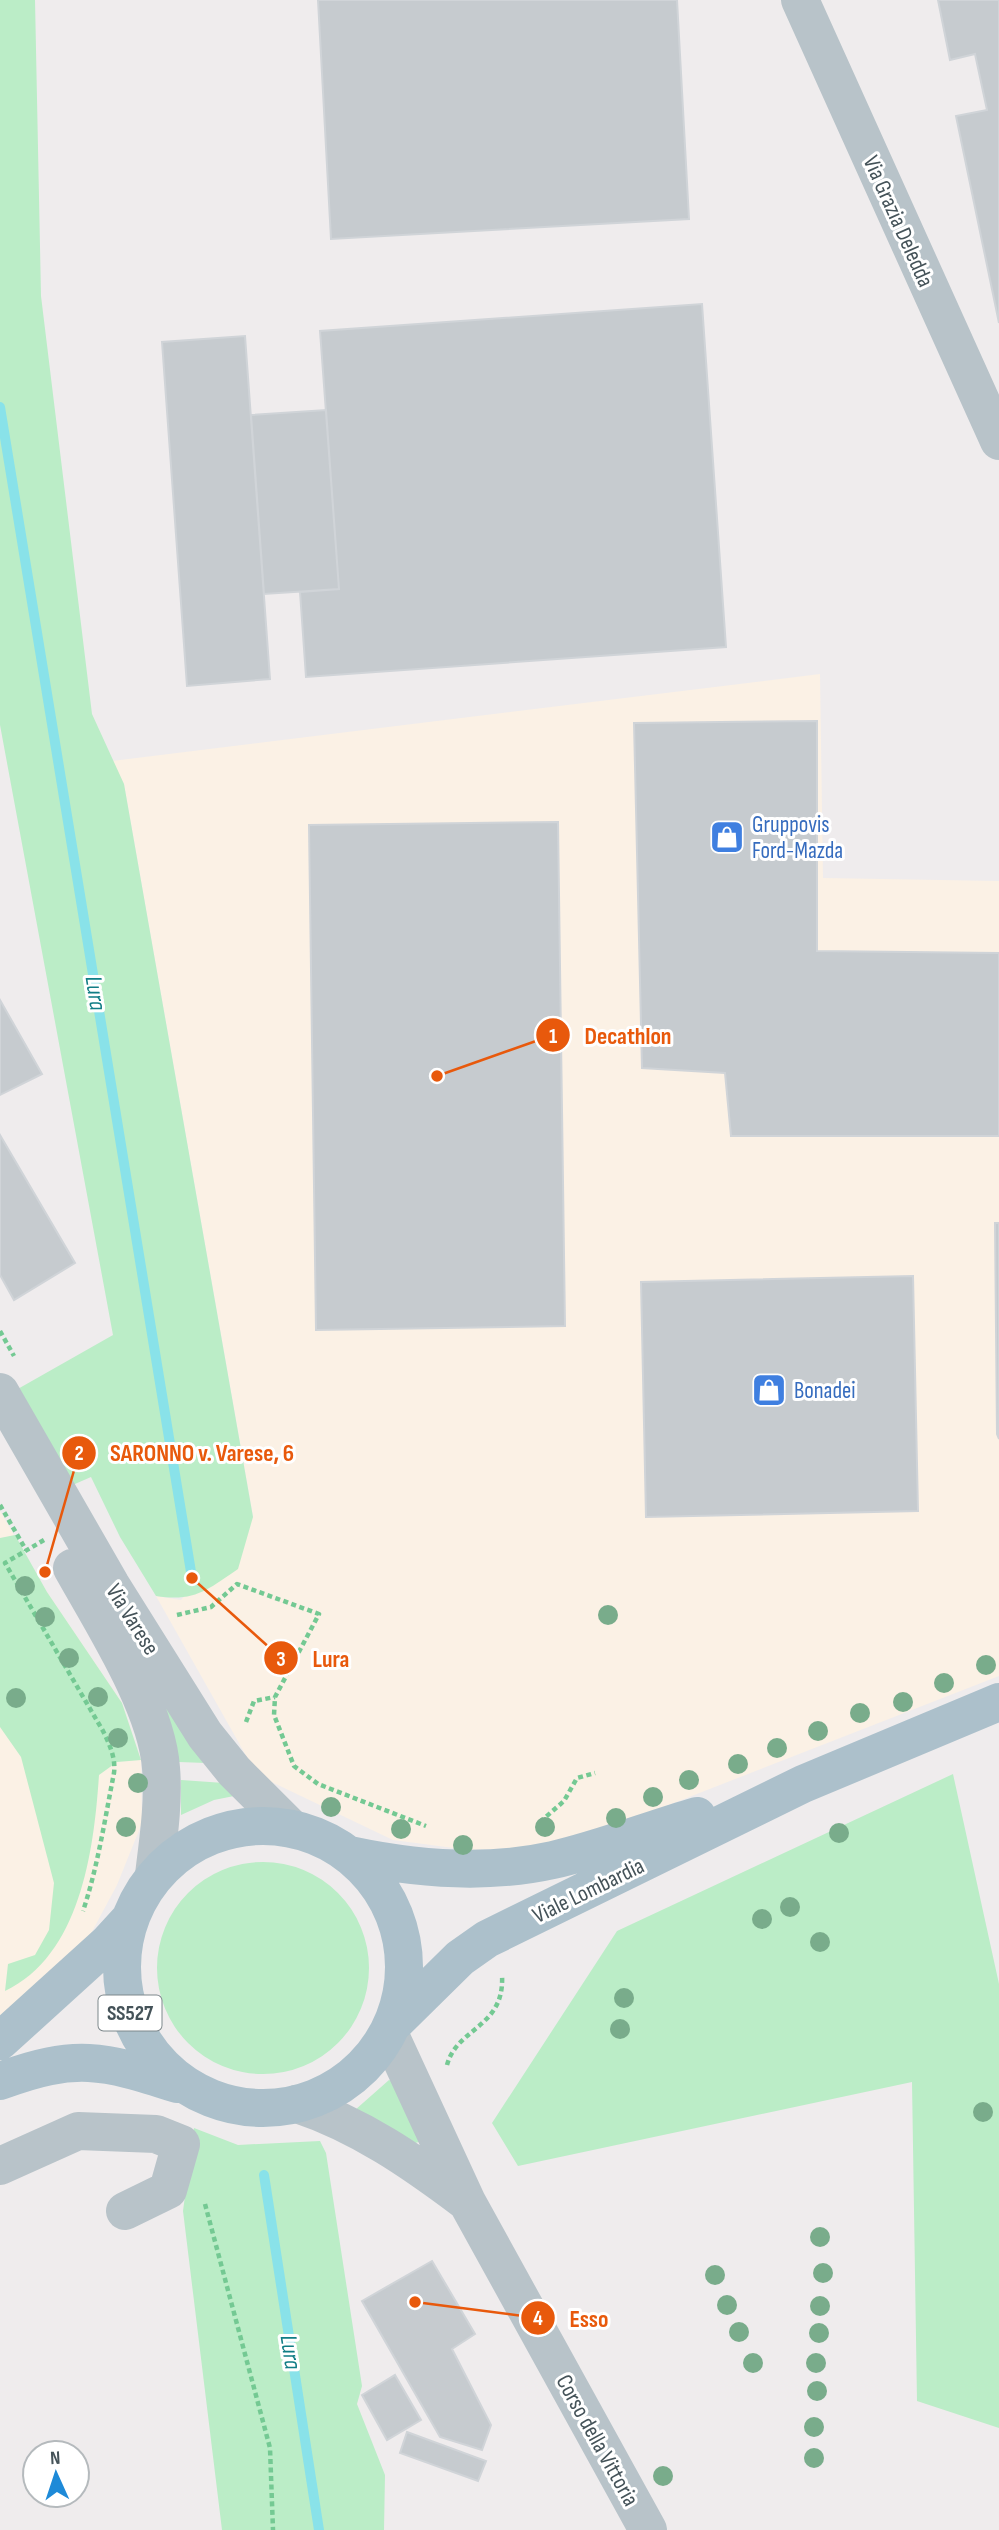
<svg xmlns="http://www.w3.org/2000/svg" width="999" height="2530" font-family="'Sofia Sans Condensed',sans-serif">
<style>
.commercial{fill:#fbf1e5}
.green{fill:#bbedc7}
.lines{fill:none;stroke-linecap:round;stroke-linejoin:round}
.stream{stroke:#89e2e9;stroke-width:10}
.building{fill:#c6cbcf;stroke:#d0d4d8;stroke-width:2}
.path{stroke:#74c993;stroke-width:4.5;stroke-dasharray:5 3.5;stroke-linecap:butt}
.minor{stroke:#b8c3c9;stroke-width:38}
.major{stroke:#acc0cb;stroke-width:38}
.tree{fill:#79ac8b}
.labels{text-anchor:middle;stroke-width:6;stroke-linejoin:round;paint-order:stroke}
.shield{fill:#fff;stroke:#7d878b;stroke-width:2}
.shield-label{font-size:21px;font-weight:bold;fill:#455359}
.street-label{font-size:23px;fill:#455359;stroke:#fff}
.shop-label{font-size:23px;fill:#366cbe;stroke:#fff;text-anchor:start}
.water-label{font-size:24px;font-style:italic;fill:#107d85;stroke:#fff}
.leader{fill:none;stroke:#e8590c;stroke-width:2.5}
.callout-dot{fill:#e8590c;stroke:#fff;stroke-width:2.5}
.mark-label{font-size:21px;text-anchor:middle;font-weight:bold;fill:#fff}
.callout-label{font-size:24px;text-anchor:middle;font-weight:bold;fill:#e8590c;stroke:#fff;stroke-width:6;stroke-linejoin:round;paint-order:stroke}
</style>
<rect width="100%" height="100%" fill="#efeced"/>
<path class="commercial" d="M 820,674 L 823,878 L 999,881 L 999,1676 L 620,1824 L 540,1847 L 469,1850 L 393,1840 L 257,1775 L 156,1596 L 181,1600 L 253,1516 L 124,784 L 112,761 Z
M 0,1511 L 47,1592 L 122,1703 L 141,1760 L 142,1823 L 117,1885 L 87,1941 L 0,2020 Z"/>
<path class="green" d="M 0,0 L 35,0 L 41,296 L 92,714 L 124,784 L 253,1517 L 238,1569 C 207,1590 195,1602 156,1596 L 120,1537 L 91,1477 L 68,1487 L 16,1390 L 113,1335 L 0,725 Z
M 15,1535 L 47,1592 L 122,1703 L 141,1760 L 117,1762 L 99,1775 C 94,1849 81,1955 5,1991 L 8,1964 L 35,1955 L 49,1930 L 54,1883 L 21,1757 L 0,1727 L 0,1538 Z
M 128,1634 L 206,1763 L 179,1762 Z
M 953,1774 L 999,1984 L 999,2428 L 917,2401 L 912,2082 L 518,2166 L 492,2123 L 617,1931 Z
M 181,1780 L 224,1783 L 234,1796 L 214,1800 L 181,1815 Z
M157 1968a106 106 0 1 1 212 0a106 106 0 1 1-212 0Z
M 389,2080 L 392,2081 L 419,2142 L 415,2143 L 355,2110 Z
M 194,2128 L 238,2145 L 320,2141 L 326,2153 L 362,2386 L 357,2404 L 385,2475 L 384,2530 L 222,2530 L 183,2211 Z"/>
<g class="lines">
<path class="stream" d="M 0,407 L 192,1578
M 264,2175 L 319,2530"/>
</g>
<path class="building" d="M 318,0 L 677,0 L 689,219 L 331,239 Z
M 938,0 L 999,0 L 999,323 L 956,116 L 987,110 L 975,54 L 950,60 Z
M 702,304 L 726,647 L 306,677 L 300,592 L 339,589 L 320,331 Z
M 245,336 L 270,679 L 187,686 L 162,342 Z
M 326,410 L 339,589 L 264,594 L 251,415 Z
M 817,721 L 817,951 L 999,953 L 999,1136 L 731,1136 L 725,1073 L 642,1068 L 634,723 Z
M 558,822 L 565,1326 L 316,1330 L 309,825 Z
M 0,1000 L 42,1074 L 0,1095 Z
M 0,1135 L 75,1263 L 14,1300 L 0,1275 Z
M 995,1223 L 999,1223 L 999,1439 L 997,1434 Z
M 913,1276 L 918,1511 L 646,1517 L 641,1282 Z
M 432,2261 L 475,2334 L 452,2349 L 491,2425 L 482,2450 L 440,2437 L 362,2301 Z
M 395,2375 L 421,2420 L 387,2440 L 362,2395 Z
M 407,2432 L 486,2461 L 478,2481 L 400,2453 Z"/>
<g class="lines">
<path class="path" d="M 0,1331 L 14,1356
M 0,1505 L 26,1550
M 44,1540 L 5,1563 L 103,1731 C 109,1743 116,1758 114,1773 C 105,1818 98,1866 83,1911
M 177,1615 L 211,1607 L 237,1584 L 319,1614 L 275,1697 L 274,1715 L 294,1766 L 318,1784 L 426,1826
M 246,1722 L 254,1701 L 275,1697
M 540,1822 L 564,1801 L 577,1778 L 595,1773
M 447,2065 C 457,2027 505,2028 502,1975
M 205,2204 L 270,2448 L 273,2530"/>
<path class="minor" d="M 800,0 L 999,441
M 0,1392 L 111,1585 L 205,1735 L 234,1771 L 291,1828
M 72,1568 C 102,1622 157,1707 161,1768 C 164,1803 158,1841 154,1875
M 389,2033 L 467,2202 L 648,2530
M 297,2104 C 360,2125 412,2161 464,2200
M 0,2166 L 78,2131 L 156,2134 L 181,2144 L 168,2190 L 125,2211"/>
<path class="major" d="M122 1967a141 141 0 1 1 282 0a141 141 0 1 1-282 0Z
M 350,1855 C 416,1869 486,1875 553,1860 C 601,1849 649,1830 697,1816
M 395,2022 L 460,1958 L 487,1939 L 803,1784 L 999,1702
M 0,2041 L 108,1943 L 130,1919
M 0,2081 C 75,2053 103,2060 177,2084"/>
</g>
<g class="tree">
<circle cx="25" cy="1586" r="10"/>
<circle cx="608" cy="1615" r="10"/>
<circle cx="45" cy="1617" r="10"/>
<circle cx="69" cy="1658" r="10"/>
<circle cx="986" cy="1665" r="10"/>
<circle cx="944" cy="1683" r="10"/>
<circle cx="98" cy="1697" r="10"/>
<circle cx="16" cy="1698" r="10"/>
<circle cx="903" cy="1702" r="10"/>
<circle cx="860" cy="1713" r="10"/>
<circle cx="818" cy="1731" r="10"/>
<circle cx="118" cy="1738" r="10"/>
<circle cx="777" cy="1748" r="10"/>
<circle cx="738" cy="1764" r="10"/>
<circle cx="689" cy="1780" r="10"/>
<circle cx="138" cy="1783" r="10"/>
<circle cx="653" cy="1797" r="10"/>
<circle cx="331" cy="1807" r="10"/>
<circle cx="616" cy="1818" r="10"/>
<circle cx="126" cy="1827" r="10"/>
<circle cx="545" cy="1827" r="10"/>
<circle cx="401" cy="1829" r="10"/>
<circle cx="839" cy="1833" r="10"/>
<circle cx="463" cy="1845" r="10"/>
<circle cx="790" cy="1907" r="10"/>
<circle cx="762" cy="1919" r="10"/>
<circle cx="820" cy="1942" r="10"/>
<circle cx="624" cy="1998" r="10"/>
<circle cx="620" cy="2029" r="10"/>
<circle cx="983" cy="2112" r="10"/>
<circle cx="820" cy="2237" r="10"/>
<circle cx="823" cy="2273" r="10"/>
<circle cx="715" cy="2275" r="10"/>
<circle cx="727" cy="2305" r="10"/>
<circle cx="820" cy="2306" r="10"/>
<circle cx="739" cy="2332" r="10"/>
<circle cx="819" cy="2333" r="10"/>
<circle cx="753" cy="2363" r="10"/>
<circle cx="816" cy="2363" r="10"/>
<circle cx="817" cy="2391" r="10"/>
<circle cx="814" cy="2427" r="10"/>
<circle cx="814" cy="2458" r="10"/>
<circle cx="663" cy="2476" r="10"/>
</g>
<defs>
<g id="shop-square" transform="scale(1.75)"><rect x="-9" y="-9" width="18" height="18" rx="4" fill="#3f7fe0" stroke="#fff"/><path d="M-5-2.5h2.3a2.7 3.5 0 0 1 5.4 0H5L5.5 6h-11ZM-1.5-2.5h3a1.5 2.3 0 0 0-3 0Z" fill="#fff"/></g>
</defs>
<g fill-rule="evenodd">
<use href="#shop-square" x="727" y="837"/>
<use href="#shop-square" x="769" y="1390"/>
</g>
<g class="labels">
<rect class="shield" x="98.5" y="1995.5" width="63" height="35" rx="5"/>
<g class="shield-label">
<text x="130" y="2020">SS527</text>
</g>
<g class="street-label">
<text transform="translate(899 221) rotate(66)" y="8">Via Grazia Deledda</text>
<text transform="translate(133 1619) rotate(58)" y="8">Via Varese</text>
<text transform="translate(588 1890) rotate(-26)" y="8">Viale Lombardia</text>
<text transform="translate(598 2440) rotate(61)" y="8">Corso della Vittoria</text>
</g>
<g class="shop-label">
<text x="752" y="832">Gruppovis<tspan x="752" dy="26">Ford-Mazda</tspan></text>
<text x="794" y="1398">Bonadei</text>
</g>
<g class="water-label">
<text transform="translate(96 993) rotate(81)" y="8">Lura</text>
<text transform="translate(291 2352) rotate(81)" y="8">Lura</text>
</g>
</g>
<path class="leader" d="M437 1076L553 1035M45 1572L79 1453M192 1578L281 1658M415 2302L538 2318"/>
<g class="callout-dot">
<circle cx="437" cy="1076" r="7"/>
<circle cx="45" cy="1572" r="7"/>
<circle cx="192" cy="1578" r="7"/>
<circle cx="415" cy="2302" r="7"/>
<circle cx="553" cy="1035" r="18"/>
<circle cx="79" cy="1453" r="18"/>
<circle cx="281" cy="1658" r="18"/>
<circle cx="538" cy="2318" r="18"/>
</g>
<g class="mark-label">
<text x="553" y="1043">1</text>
<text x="79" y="1460">2</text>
<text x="281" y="1666">3</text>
<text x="538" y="2325">4</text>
</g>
<g class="callout-label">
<text x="628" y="1044">Decathlon</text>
<text x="202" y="1461">SARONNO v. Varese, 6</text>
<text x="331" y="1667">Lura</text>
<text x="589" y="2327">Esso</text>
</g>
<g transform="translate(56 2474) rotate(357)"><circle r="33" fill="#ffffff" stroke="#b5babd" stroke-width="2"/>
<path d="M0-5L12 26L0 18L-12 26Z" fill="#1e8ad8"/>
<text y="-10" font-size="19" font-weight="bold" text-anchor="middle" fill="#455359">N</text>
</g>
</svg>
